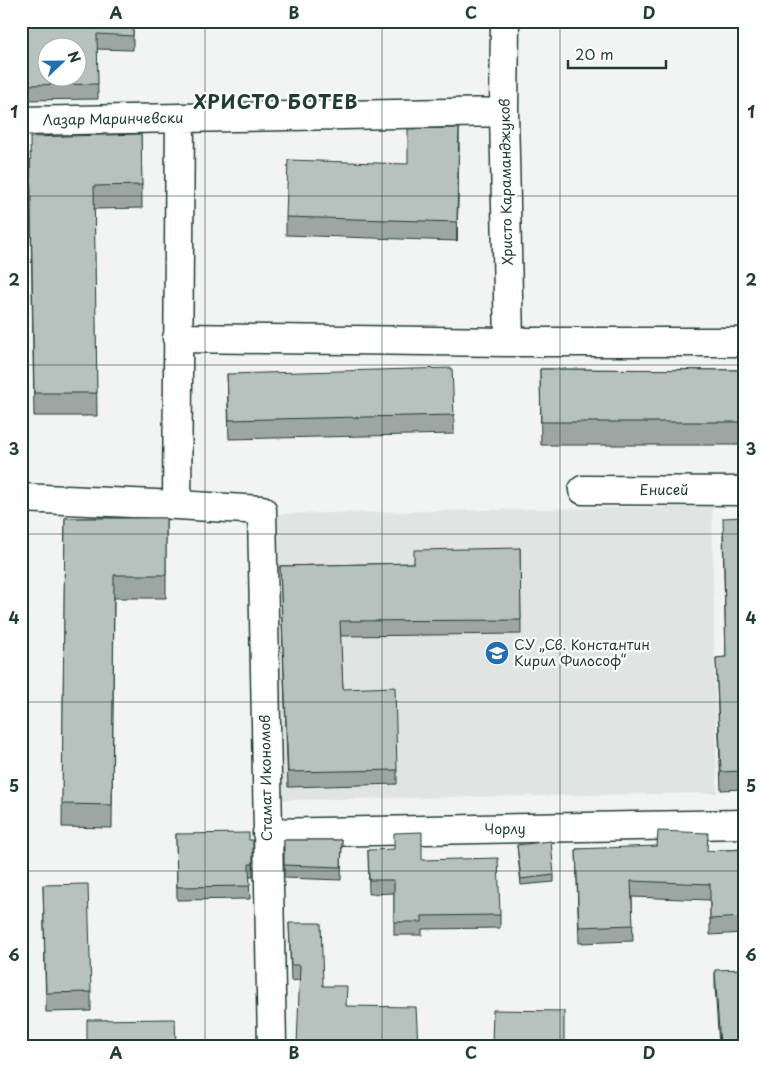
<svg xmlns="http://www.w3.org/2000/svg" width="765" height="1067" font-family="'Playpen Sans',sans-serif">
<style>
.built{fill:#e0e4e3}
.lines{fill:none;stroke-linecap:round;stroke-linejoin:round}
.minor-casing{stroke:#1f3d34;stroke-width:31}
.minor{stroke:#fff;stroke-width:28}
.wall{fill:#9da6a3;stroke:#1f3d34}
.shaded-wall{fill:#808784;stroke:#1f3d34}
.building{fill:#b7c1bd;stroke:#1f3d34;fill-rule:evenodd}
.grid{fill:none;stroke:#1f3d34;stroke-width:1;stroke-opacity:0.55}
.labels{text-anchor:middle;stroke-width:4.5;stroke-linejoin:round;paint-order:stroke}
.street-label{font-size:14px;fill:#1f3d34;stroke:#fff}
.poi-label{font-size:14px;fill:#1f3d34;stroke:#fff;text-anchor:start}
.district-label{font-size:19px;font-weight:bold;letter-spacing:1px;fill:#1f3d34;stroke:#fff}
.neatline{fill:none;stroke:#1f3d34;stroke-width:2}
.grid-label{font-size:16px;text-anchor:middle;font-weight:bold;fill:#1f3d34}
</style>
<rect width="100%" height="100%" fill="#f2f3f3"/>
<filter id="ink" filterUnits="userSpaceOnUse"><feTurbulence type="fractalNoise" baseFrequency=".02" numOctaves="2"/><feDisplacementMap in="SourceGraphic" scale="10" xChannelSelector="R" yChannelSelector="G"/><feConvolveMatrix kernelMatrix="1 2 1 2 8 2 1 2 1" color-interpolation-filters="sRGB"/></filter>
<g filter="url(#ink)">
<path class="built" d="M 712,506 L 717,793 L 282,800 L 277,514 Z"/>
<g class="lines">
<g class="minor-casing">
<path id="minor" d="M 505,21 L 504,112 L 509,342
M 180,118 L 177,505 L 262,510 L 272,1046
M 21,121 L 504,112
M 177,338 L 509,342 L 744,342
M 583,490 L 744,491
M 21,498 L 177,505
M 267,833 L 744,824"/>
</g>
<use href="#minor" class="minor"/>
</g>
<path class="wall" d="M 21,21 L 133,21 L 133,50 L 97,49 L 98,99 L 21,100 Z
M 141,134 L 142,208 L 94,209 L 97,416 L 34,416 L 30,160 Z
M 459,147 L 457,241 L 286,235 L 286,217 L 408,164 Z
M 744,221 L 744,262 L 743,262 Z
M 540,369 L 744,370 L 744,445 L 541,445 Z
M 227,374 L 454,415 L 454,434 L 229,439 Z
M 744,517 L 744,789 L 721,790 L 716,658 L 726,657 L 723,535 Z
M 65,518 L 166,518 L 166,598 L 114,598 L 112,828 L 62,827 Z
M 520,548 L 521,634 L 340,636 L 343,689 L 397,770 L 397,784 L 288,787 L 280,566 L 414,563 Z
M 176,834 L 249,840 L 253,864 L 253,877 L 249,877 L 250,899 L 177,900 Z
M 284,840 L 342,840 L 341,880 L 284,878 Z
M 517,845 L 554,875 L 554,882 L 521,885 Z
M 576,849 L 708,851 L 744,849 L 744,933 L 710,935 L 710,900 L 632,897 L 633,941 L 579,943 Z
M 368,850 L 422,860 L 500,915 L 500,928 L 422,929 L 422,935 L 394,935 L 394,893 L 369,894 Z
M 43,885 L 91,992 L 91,1011 L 46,1012 Z
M 289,923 L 323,986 L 347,1006 L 299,980 L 291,981 Z
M 715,970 L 744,1046 L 719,1046 L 715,986 Z"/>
<path class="shaded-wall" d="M 459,128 L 459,147 L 457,241 L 457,222 Z"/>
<path class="building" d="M 21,21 L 133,21 L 133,36 L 97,34 L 98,84 L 21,85 ZM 48,48 L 78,48 L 78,78 L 48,78 Z
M 459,128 L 457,222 L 286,217 L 288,160 L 408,164 L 408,129 Z
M 141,134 L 142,185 L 94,186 L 97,393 L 34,393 L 30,137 Z
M 452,368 L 454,415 L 229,420 L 227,374 Z
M 540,369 L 744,370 L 744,422 L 541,422 Z
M 744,517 L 744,771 L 721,772 L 716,658 L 726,657 L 723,518 Z
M 65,518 L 166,518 L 166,575 L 114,575 L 112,805 L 62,804 Z
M 520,548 L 521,620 L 340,621 L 343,689 L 395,687 L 397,770 L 288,772 L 280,566 L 414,563 L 414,550 Z
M 658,831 L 708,833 L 707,851 L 744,849 L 744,917 L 710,919 L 710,884 L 631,881 L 633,925 L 579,927 L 576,849 L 657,846 Z
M 422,832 L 422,860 L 498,858 L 500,915 L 422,916 L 422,922 L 394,922 L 394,880 L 369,880 L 368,850 L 394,849 L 394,833 Z
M 249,833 L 249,840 L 253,840 L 253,864 L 249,864 L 250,886 L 177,887 L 176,834 Z
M 284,840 L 342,840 L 341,867 L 284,865 Z
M 551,841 L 554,875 L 521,879 L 517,845 Z
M 88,884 L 91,992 L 46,993 L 43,885 Z
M 289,923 L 321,923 L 323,986 L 347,986 L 346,1006 L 416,1007 L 418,1046 L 297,1046 L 300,965 L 291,965 Z
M 744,969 L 744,1046 L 720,1046 L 715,970 Z
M 493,1010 L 564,1011 L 564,1046 L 492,1046 Z
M 175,1019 L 176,1046 L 87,1046 L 87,1020 Z"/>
</g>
<path class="grid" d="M 205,21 L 205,1046M 382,21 L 382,1046M 560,21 L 560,1046M 21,196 L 744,196M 21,365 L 744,365M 21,534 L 744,534M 21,702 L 744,702M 21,871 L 744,871"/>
<defs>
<g id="school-disc" transform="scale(1.25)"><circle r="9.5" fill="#1f6fb2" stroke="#fff"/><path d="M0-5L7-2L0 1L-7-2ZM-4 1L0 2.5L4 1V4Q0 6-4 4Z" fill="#fff"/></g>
</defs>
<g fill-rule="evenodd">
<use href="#school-disc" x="497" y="653"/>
</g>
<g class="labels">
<g class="street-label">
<text transform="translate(113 119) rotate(-1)" y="5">Лазар Маринчевски</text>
<text transform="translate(506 182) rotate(-91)" y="5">Христо Караманджуков</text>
<text x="664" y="495">Енисей</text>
<text transform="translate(266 778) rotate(-91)" y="5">Стамат Икономов</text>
<text transform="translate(505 829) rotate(-1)" y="5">Чорлу</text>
</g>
<g class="poi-label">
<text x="514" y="650">СУ „Св. Константин<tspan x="514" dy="16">Кирил Философ“</tspan></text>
</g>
<g class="district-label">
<text x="276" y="109">ХРИСТО БОТЕВ</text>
</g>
</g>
<rect width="765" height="1067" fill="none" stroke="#fff" stroke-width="55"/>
<g transform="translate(62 62) rotate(68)"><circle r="24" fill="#ffffff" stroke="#a5b1ae"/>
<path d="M0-4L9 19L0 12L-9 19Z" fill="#1f6fb2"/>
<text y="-8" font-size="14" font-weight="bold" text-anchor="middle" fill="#1f3d34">N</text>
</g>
<path d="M568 60v8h98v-8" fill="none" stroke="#1f3d34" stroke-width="2.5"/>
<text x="575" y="60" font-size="15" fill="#1f3d34" stroke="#ffffff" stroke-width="4" paint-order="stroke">20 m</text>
<rect x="28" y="28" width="710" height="1012" class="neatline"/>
<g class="grid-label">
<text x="116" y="19">A</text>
<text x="294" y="19">B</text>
<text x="471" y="19">C</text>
<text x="649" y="19">D</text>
<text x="14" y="118">1</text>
<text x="751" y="118">1</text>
<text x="14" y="286">2</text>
<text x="751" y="286">2</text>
<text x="14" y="455">3</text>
<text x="751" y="455">3</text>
<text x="14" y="624">4</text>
<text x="751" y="624">4</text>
<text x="14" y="792">5</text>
<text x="751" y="792">5</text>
<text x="14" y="961">6</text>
<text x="751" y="961">6</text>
<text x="116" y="1059">A</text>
<text x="294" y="1059">B</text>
<text x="471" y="1059">C</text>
<text x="649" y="1059">D</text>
</g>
</svg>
